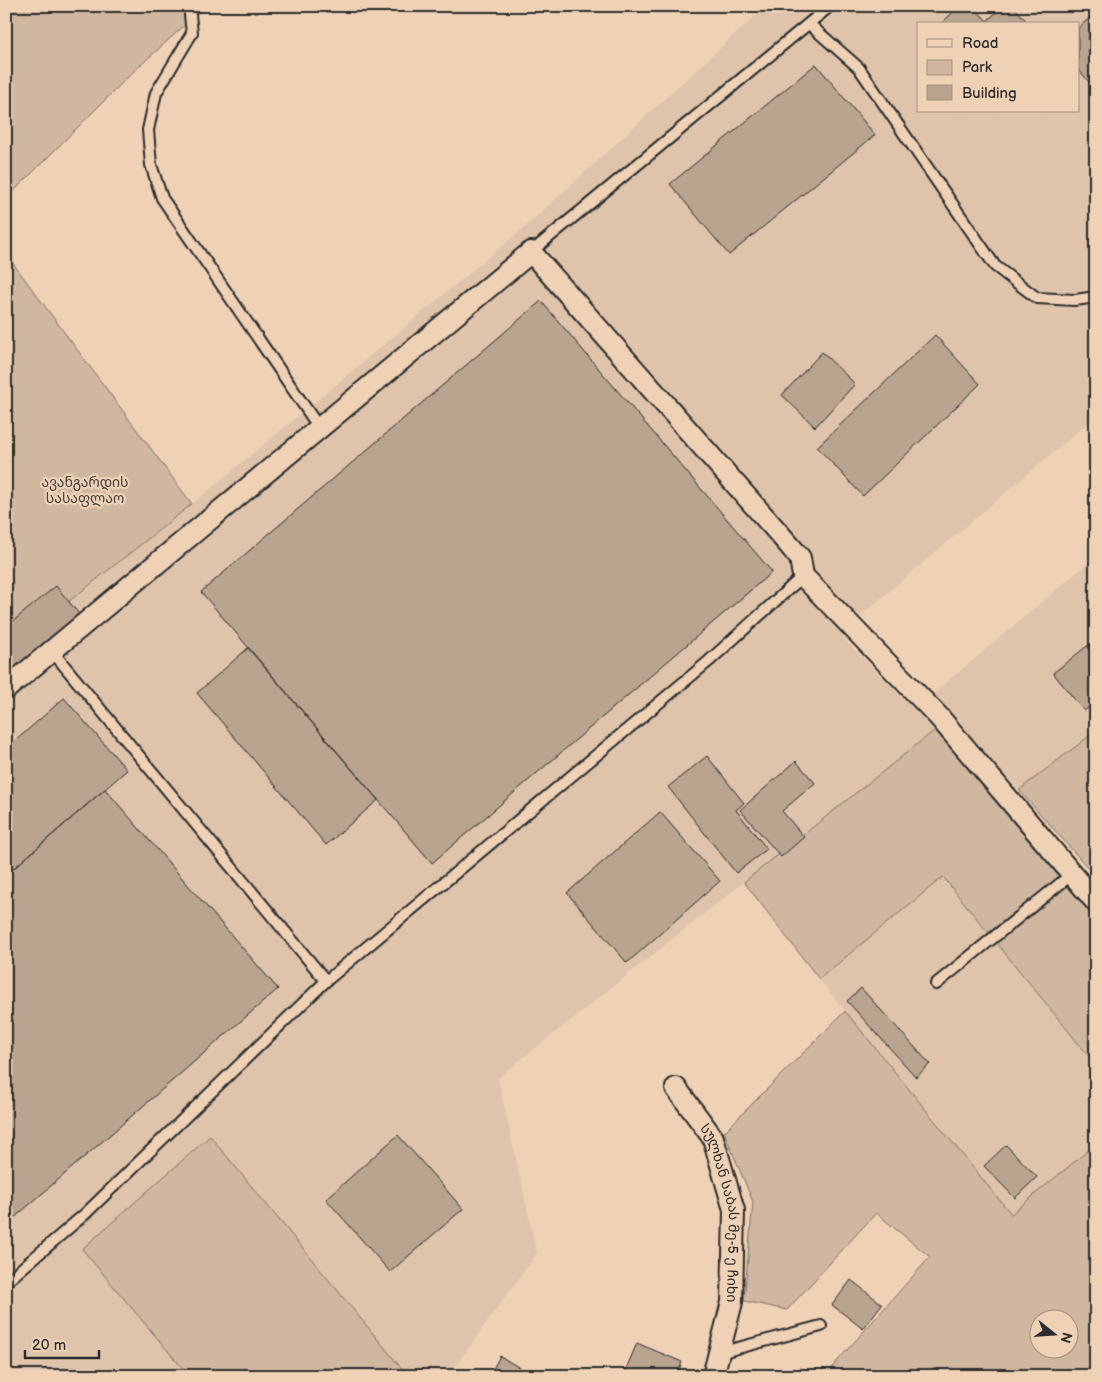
<svg xmlns="http://www.w3.org/2000/svg" width="1102" height="1382" font-family="'Balsamiq Sans','Noto Sans Georgian',sans-serif">
<style>
.built{fill:#dfc4ab;fill-rule:evenodd}
.green{fill:#cfb7a0;stroke:#7d7166;fill-rule:evenodd}
.building{fill:#b9a490;stroke:#2b2b2b}
.lines{fill:none;stroke-linecap:round;stroke-linejoin:round}
.lane-casing{stroke:#2b2b2b;stroke-width:14}
.street-casing{stroke:#2b2b2b;stroke-width:24}
.lane{stroke:#efd2b6;stroke-width:10}
.street{stroke:#efd2b6;stroke-width:20}
.labels{text-anchor:middle;stroke-width:4.5;stroke-linejoin:round;paint-order:stroke}
.park-label{font-size:14px;fill:#44403d;stroke:#efd2b6}
.street-label{font-size:14px;fill:#2b2b2b;stroke:#efd2b6}
</style>
<rect width="100%" height="100%" fill="#efd2b6"/>
<filter id="ink" filterUnits="userSpaceOnUse"><feTurbulence type="fractalNoise" baseFrequency=".02" numOctaves="2"/><feDisplacementMap in="SourceGraphic" scale="10" xChannelSelector="R" yChannelSelector="G"/><feConvolveMatrix kernelMatrix="1 2 1 2 8 2 1 2 1" color-interpolation-filters="sRGB"/></filter>
<g filter="url(#ink)">
<path class="built" d="M 766,6 L 1096,6 L 1096,416 L 859,617 L 841,636 L 935,730 L 498,1078 L 537,1253 L 448,1376 L 408,1376 L 210,1136 L 82,1249 L 189,1376 L 6,1376 L 6,651 L 192,504 L 525,227 ZM 918,24 L 1078,24 L 1078,111 L 918,111 Z
M 1096,556 L 1096,731 L 1019,790 L 928,698 Z
M 942,877 L 1096,1065 L 1096,1144 L 1011,1214 L 819,979 Z"/>
<path class="green" d="M 6,6 L 206,6 L 133,72 L 6,199 Z
M 6,254 L 192,504 L 6,651 Z
M 935,730 L 1096,920 L 1096,1065 L 943,877 L 819,979 L 744,882 Z
M 1096,731 L 1096,877 L 1019,790 Z
M 845,1011 L 1011,1214 L 1096,1144 L 1096,1376 L 824,1376 L 930,1257 L 876,1213 L 787,1310 L 744,1301 L 753,1202 L 724,1132 ZM 1040,1320 L 1070,1320 L 1070,1350 L 1040,1350 Z
M 210,1136 L 408,1376 L 189,1376 L 82,1249 Z"/>
<path class="building" d="M 959,6 L 973,6 L 987,21 L 984,24 L 941,24 Z
M 1003,6 L 1013,6 L 1029,24 L 989,24 L 987,21 Z
M 1093,15 L 1096,19 L 1096,90 L 1078,69 L 1078,28 Z
M 816,64 L 875,135 L 729,255 L 670,184 Z
M 541,301 L 772,572 L 432,863 L 201,592 Z
M 935,335 L 980,384 L 863,496 L 817,447 Z
M 822,352 L 855,384 L 815,427 L 782,395 Z
M 56,586 L 79,614 L 6,675 L 6,627 Z
M 1096,639 L 1096,702 L 1084,711 L 1053,673 Z
M 248,648 L 378,800 L 326,845 L 197,693 Z
M 64,698 L 127,770 L 6,875 L 6,749 Z
M 707,756 L 744,803 L 736,810 L 767,849 L 736,873 L 668,787 Z
M 796,761 L 815,783 L 782,811 L 804,837 L 781,857 L 740,810 Z
M 105,789 L 278,989 L 6,1225 L 6,875 Z
M 660,812 L 720,881 L 627,963 L 567,893 Z
M 861,988 L 930,1064 L 916,1077 L 847,1001 Z
M 398,1135 L 463,1209 L 390,1272 L 326,1199 Z
M 1006,1145 L 1037,1177 L 1015,1198 L 984,1166 Z
M 851,1280 L 882,1304 L 863,1329 L 832,1305 Z
M 637,1343 L 682,1362 L 677,1376 L 623,1376 Z
M 500,1356 L 533,1376 L 489,1376 Z"/>
<g class="lines">
<g class="lane-casing">
<path id="lane" d="M 189,6 L 192,33 L 156,93 L 148,130 L 151,165 L 162,198 L 320,429
M 809,24 L 859,68 L 995,266 L 1037,298 L 1075,300 L 1096,297
M 531,252 L 830,6
M 52,651 L 326,981
M 936,984 L 1072,874
M 6,1282 L 85,1214 L 326,981 L 709,661 L 803,576
M 719,1353 L 821,1326"/>
</g>
<g class="street-casing">
<g id="street">
<path d="M 6,689 L 531,252 L 790,546 L 800,558 L 803,576 L 939,717 L 1096,902"/>
<path id="s1" d="M 676,1088 L 713,1138 L 734,1210 L 732,1302 L 713,1376"/>
</g>
</g>
<use href="#lane" class="lane"/>
<use href="#street" class="street"/>
</g>
</g>
<g class="labels">
<g class="park-label">
<text x="85" y="487">ავანგარდის<tspan x="85" dy="16">სასაფლაო</tspan></text>
</g>
<g class="street-label">
<text dy="5" stroke="none"><textPath href="#s1" startOffset="138">სულხან საბას მე-5 ე ჩიხი</textPath></text>
</g>
</g>
<rect width="1102" height="1382" fill="none" stroke="#efd2b6" stroke-width="25"/>
<rect x="12" y="12" width="1077" height="1357" fill="none" stroke="#2b2b2b" stroke-width="2" filter="url(#ink)"/>
<rect x="917" y="22" width="162" height="90" fill="#efd2b6" stroke="#a18f7e"/>
<rect x="927" y="39" width="25" height="8" fill="#efd2b6" stroke="#a18f7e"/>
<text x="962" y="48" font-size="15" fill="#2b2b2b">Road</text>
<rect x="927" y="60" width="25" height="15" fill="#cfb7a0" stroke="#a18f7e"/>
<text x="962" y="72" font-size="15" fill="#2b2b2b">Park</text>
<rect x="927" y="85" width="25" height="15" fill="#b9a490" stroke="#a18f7e"/>
<text x="962" y="98" font-size="15" fill="#2b2b2b">Building</text>
<g transform="translate(1054 1334) rotate(107)"><circle r="24" fill="#efd2b6" stroke="#a18f7e"/>
<path d="M0-4L9 19L0 12L-9 19Z" fill="#2b2b2b"/>
<text y="-8" font-size="14" font-weight="bold" text-anchor="middle" fill="#2b2b2b">N</text>
</g>
<path d="M25 1350v8h74v-8" fill="none" stroke="#2b2b2b" stroke-width="2.5"/>
<text x="32" y="1350" font-size="15" fill="#2b2b2b" stroke="#efd2b6" stroke-width="4" paint-order="stroke">20 m</text>
</svg>
